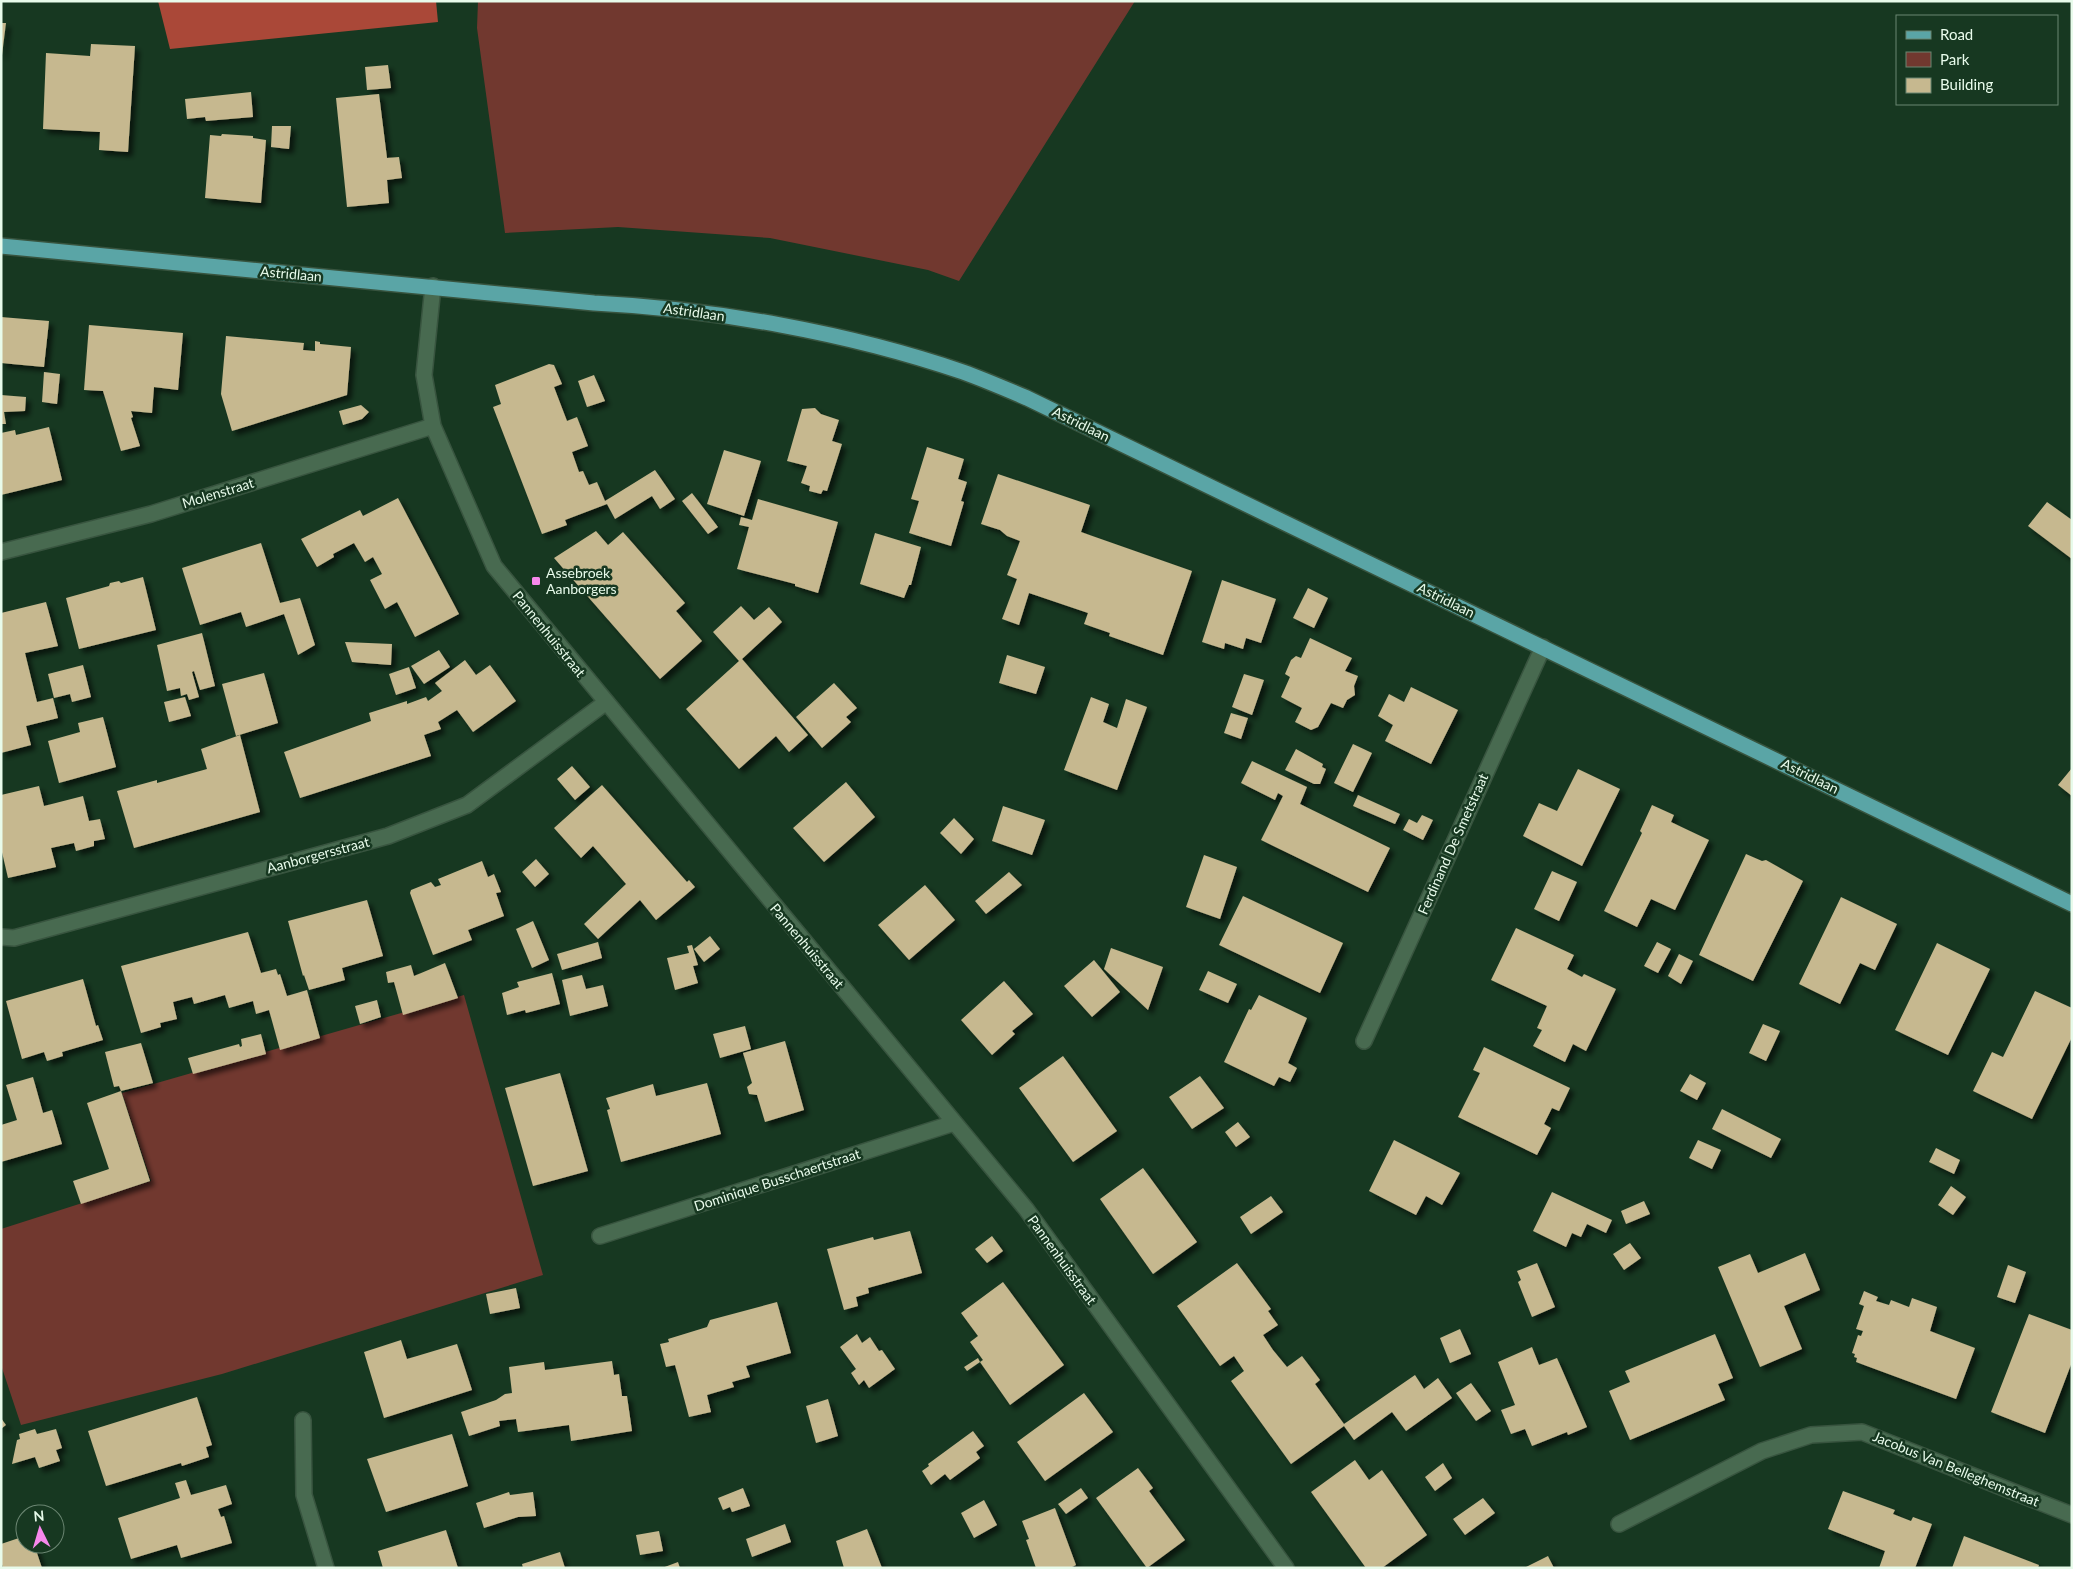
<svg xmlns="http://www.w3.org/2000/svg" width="2073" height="1569" font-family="Lato,sans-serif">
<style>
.green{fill:#71382f}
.forest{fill:#aa4838}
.building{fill:#c6b88f;filter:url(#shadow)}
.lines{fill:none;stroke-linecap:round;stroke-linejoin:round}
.minor-casing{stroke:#38543f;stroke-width:18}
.major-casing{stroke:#38543f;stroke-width:18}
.minor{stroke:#486a50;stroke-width:15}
.major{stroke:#5aa5a6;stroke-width:15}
.poi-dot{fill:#f788ec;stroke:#173821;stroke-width:2}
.labels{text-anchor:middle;stroke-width:5;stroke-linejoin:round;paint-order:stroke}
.street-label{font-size:14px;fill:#e8fbeb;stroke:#173821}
.poi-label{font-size:14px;fill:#e8fbeb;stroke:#173821;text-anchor:start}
</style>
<defs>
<filter id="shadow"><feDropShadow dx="4.5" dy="4.5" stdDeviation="2.5" flood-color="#0009"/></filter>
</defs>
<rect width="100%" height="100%" fill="#173821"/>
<path class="green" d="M 478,1 L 1135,1 L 959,281 L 928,270 L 770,238 L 618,227 L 505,233 L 477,28 Z
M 464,995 L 543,1275 L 222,1374 L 21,1425 L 1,1365 L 1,1229 L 151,1181 L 122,1093 Z"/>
<path class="forest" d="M 158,1 L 436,1 L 438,22 L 170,49 Z"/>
<path class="building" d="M 1,23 L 6,23 L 2,55 L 1,55 Z
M 91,44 L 135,46 L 128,152 L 99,150 L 100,132 L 43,129 L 46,53 L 90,56 Z
M 388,65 L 391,88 L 367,90 L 365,67 Z
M 251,92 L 253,117 L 206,121 L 205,117 L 187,119 L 185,99 Z
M 379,94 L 387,158 L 399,157 L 402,178 L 387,180 L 389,203 L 347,207 L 336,98 Z
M 272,126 L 291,126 L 289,149 L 271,147 Z
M 222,134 L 253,136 L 253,138 L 266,140 L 261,203 L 205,198 L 210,135 L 221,136 Z
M 1,317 L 49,321 L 44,367 L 1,363 Z
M 89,325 L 183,333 L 178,390 L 154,387 L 152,413 L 131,411 L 133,417 L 131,418 L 140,446 L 121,451 L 103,391 L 84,390 Z
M 226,336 L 304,343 L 303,350 L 315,351 L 315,341 L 320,342 L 320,344 L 351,347 L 347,395 L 232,431 L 221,394 Z
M 549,364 L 554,365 L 562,384 L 554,387 L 567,421 L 577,417 L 588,446 L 572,452 L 579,472 L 583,471 L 589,485 L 597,482 L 605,501 L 655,470 L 675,499 L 660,509 L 652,496 L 615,519 L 607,504 L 565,520 L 567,525 L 542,534 L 493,407 L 501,404 L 495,385 Z
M 44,372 L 60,374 L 57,404 L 42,402 Z
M 594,375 L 605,401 L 587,407 L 578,381 Z
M 1,395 L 26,397 L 25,411 L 4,412 L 6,424 L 1,424 Z
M 361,405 L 369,412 L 362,419 L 343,425 L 339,411 Z
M 815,408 L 821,414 L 839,420 L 832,441 L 842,444 L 827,491 L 823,490 L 821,494 L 809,491 L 810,486 L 801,483 L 807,466 L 787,461 L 802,409 Z
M 49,427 L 62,480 L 1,495 L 1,433 L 15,430 L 16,435 Z
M 927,447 L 964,459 L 958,479 L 967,482 L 961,501 L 964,502 L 951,546 L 909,533 L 919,501 L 911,499 Z
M 724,450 L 761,461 L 744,516 L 707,504 Z
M 998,474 L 1090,505 L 1081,532 L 1192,571 L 1163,655 L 1109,636 L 1110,633 L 1084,624 L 1088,613 L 1029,593 L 1019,625 L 1002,619 L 1017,579 L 1007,575 L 1020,541 L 1007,536 L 1000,530 L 981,524 Z
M 692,493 L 718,527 L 708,534 L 682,501 Z
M 398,498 L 459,614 L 415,637 L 397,602 L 385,609 L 370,580 L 382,574 L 373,557 L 365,562 L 354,543 L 333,554 L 334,557 L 317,567 L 301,539 L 360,510 L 363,516 Z
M 758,499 L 838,522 L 818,593 L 795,586 L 795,584 L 737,569 L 749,527 L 739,525 L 741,517 L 752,520 Z
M 2047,502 L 2072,520 L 2072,559 L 2028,526 Z
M 596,531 L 608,545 L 623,532 L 685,603 L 676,611 L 702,641 L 660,679 L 554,558 Z
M 875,533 L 921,547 L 911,585 L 909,585 L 904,598 L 860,584 Z
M 261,543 L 280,603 L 300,598 L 315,645 L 298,655 L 284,614 L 246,627 L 241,612 L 200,625 L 182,568 Z
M 143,577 L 156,630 L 79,649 L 66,598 L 109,586 L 110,583 L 119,581 L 121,583 Z
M 1222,580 L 1276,599 L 1261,643 L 1246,638 L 1243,649 L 1225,643 L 1224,649 L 1202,642 Z
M 1308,588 L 1328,598 L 1314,628 L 1293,618 Z
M 46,602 L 58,646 L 25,653 L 37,702 L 53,698 L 58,718 L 26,726 L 31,745 L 1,753 L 1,613 Z
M 741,606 L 754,620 L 769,607 L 782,622 L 742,659 L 808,735 L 789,752 L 776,736 L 739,769 L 686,709 L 739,661 L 713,632 Z
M 202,633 L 215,686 L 200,690 L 194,671 L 192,672 L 199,697 L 189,700 L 187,694 L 181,696 L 180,688 L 167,691 L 157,645 Z
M 1310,638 L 1352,658 L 1345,671 L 1358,676 L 1354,686 L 1355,695 L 1347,700 L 1343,708 L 1331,703 L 1318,727 L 1311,730 L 1295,722 L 1302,708 L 1281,697 L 1290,677 L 1285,674 L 1291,660 L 1296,656 L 1301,658 Z
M 345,642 L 392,644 L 391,665 L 352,662 Z
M 439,650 L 450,667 L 424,684 L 411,666 Z
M 1007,655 L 1045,667 L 1036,694 L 999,683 Z
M 465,660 L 476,675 L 490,665 L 516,701 L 473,732 L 457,710 L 438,722 L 441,729 L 424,735 L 431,756 L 300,798 L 284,752 L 371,721 L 369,713 L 407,701 L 407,704 L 426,697 L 428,701 L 442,691 L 435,683 Z
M 83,665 L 91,697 L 72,702 L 70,694 L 54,698 L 48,674 Z
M 409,667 L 416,688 L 396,695 L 389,674 Z
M 264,673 L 278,723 L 236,736 L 222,684 Z
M 1244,674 L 1264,680 L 1252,715 L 1232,707 Z
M 834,683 L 857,708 L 846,717 L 851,722 L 822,748 L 796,717 Z
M 1411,687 L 1458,710 L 1431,764 L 1385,741 L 1393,725 L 1378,716 L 1389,694 L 1404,702 Z
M 185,697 L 191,716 L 169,722 L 164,702 Z
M 1091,697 L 1109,704 L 1103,722 L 1117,728 L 1126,699 L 1147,707 L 1117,790 L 1064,770 Z
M 1231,713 L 1248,718 L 1241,739 L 1224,733 Z
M 103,717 L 116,767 L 59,783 L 48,741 L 80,732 L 78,723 Z
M 240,735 L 260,812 L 134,848 L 117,791 L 157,780 L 157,783 L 207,769 L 201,749 Z
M 1353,744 L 1372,753 L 1353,792 L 1334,783 Z
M 1296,749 L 1323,764 L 1322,767 L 1326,769 L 1320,784 L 1314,784 L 1285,770 Z
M 1252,761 L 1307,787 L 1300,804 L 1390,848 L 1368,892 L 1261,840 L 1283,796 L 1278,793 L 1275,800 L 1241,783 Z
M 572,766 L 590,787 L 575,800 L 557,779 Z
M 2072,768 L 2072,796 L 2058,785 Z
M 1578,769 L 1620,789 L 1582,866 L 1523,836 L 1539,803 L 1557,811 Z
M 846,782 L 875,817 L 824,862 L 793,828 Z
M 602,785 L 687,882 L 689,880 L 695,887 L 656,920 L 640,900 L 598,939 L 584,924 L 626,884 L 593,846 L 581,858 L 554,828 Z
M 39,786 L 44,806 L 83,796 L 89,821 L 100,819 L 105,839 L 94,841 L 94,846 L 76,851 L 74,843 L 51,848 L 56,867 L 8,878 L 1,848 L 1,795 Z
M 1358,795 L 1400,814 L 1395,824 L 1353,806 Z
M 1652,805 L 1674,815 L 1671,822 L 1709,840 L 1675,910 L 1651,899 L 1637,927 L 1604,911 L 1642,833 L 1640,831 Z
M 1003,806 L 1045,820 L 1032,855 L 992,841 Z
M 1422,815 L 1433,820 L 1423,840 L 1403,830 L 1409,819 L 1417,823 Z
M 954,818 L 974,839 L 961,854 L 940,833 Z
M 1746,854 L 1762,861 L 1766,860 L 1803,881 L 1753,981 L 1699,955 Z
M 1204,855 L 1237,867 L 1220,919 L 1186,907 Z
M 536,859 L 549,874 L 535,887 L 522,872 Z
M 482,861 L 488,877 L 494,874 L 501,892 L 496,893 L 504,916 L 468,930 L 472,940 L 433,955 L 410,893 L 411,890 L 431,882 L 435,887 L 441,885 L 438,879 Z
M 1552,871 L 1577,882 L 1559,921 L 1534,909 Z
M 1009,872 L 1022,885 L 986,914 L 975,901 Z
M 925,885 L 955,920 L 909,960 L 878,925 Z
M 1243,896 L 1343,943 L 1320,993 L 1219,945 Z
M 1841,897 L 1897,924 L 1875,970 L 1860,963 L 1840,1004 L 1799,984 Z
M 367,900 L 383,956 L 342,968 L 345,980 L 309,990 L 304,975 L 303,976 L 288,921 Z
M 533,921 L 549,960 L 532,968 L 516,929 Z
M 1516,928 L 1574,955 L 1567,969 L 1582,977 L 1584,974 L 1616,989 L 1586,1051 L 1573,1044 L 1565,1062 L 1533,1046 L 1542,1030 L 1537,1028 L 1547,1006 L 1491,980 Z
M 248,932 L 261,973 L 276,969 L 278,975 L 280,974 L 287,996 L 307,990 L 320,1038 L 280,1050 L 269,1010 L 256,1014 L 253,1001 L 229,1008 L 225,995 L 194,1004 L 192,997 L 173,1002 L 177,1019 L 160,1023 L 161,1027 L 141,1033 L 121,966 Z
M 710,936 L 720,949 L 704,962 L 694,949 Z
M 598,942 L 602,958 L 562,970 L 557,954 Z
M 1657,942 L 1671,949 L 1658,973 L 1644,966 Z
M 1937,943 L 1990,969 L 1948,1055 L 1895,1030 Z
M 692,945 L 698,965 L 693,966 L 698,983 L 675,990 L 667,958 L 689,953 L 687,946 Z
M 1111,948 L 1163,967 L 1148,1010 L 1104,969 Z
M 1679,954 L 1693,961 L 1681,984 L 1668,976 Z
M 1094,960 L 1120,992 L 1092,1017 L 1064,986 Z
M 445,963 L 458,998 L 403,1015 L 394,982 L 388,983 L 386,972 L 411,965 L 414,976 Z
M 1208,971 L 1237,984 L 1228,1003 L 1199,990 Z
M 552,973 L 560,1004 L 526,1013 L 525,1010 L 507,1015 L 502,993 L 519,987 L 517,982 Z
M 582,975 L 586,989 L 603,985 L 608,1006 L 570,1016 L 562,980 Z
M 83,979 L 96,1026 L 98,1025 L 103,1040 L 62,1052 L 63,1056 L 47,1061 L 44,1052 L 22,1059 L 6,1001 Z
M 1004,981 L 1033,1014 L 1012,1031 L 1015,1034 L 992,1055 L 961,1020 Z
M 2035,991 L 2072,1008 L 2072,1037 L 2032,1119 L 1973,1091 L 1992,1052 L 2003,1057 Z
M 1259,995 L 1307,1018 L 1288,1063 L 1297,1068 L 1290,1082 L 1279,1077 L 1274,1086 L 1224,1062 L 1249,1009 L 1251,1010 Z
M 377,1000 L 381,1017 L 360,1024 L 355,1006 Z
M 1763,1024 L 1780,1031 L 1766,1061 L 1749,1053 Z
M 745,1026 L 751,1049 L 720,1058 L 713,1034 Z
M 261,1034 L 266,1054 L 193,1074 L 188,1058 L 239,1044 L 240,1047 L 242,1046 L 241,1039 Z
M 785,1041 L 804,1110 L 765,1122 L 757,1095 L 749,1094 L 747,1087 L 752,1083 L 743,1053 Z
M 141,1043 L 153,1083 L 121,1091 L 150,1181 L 81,1204 L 73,1181 L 109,1169 L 87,1103 L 121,1091 L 119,1086 L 114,1087 L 105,1052 Z
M 1484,1047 L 1570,1088 L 1559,1111 L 1552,1108 L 1544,1124 L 1551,1128 L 1537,1155 L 1458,1117 L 1480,1073 L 1473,1070 Z
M 1063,1056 L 1117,1131 L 1073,1162 L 1019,1088 Z
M 560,1073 L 588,1171 L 533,1186 L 505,1088 Z
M 1690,1074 L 1706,1083 L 1697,1100 L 1680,1091 Z
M 1200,1076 L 1224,1108 L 1192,1129 L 1169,1097 Z
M 33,1077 L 43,1113 L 52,1110 L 62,1144 L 1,1162 L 1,1125 L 17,1120 L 6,1085 Z
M 707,1083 L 721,1134 L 621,1162 L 607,1110 L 610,1109 L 606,1098 L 653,1084 L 656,1096 Z
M 1722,1109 L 1781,1139 L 1771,1158 L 1712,1129 Z
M 1238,1122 L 1250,1137 L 1236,1147 L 1225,1132 Z
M 1394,1140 L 1460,1173 L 1442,1205 L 1426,1196 L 1416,1215 L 1369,1191 Z
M 1698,1140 L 1721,1150 L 1712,1169 L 1689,1158 Z
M 1936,1148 L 1960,1160 L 1954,1174 L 1929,1162 Z
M 1143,1168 L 1197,1242 L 1153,1274 L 1100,1199 Z
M 1951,1186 L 1966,1197 L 1953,1215 L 1938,1205 Z
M 1552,1192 L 1612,1220 L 1606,1233 L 1587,1224 L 1581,1237 L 1572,1233 L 1566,1247 L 1533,1231 Z
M 1271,1196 L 1283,1212 L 1251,1234 L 1240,1217 Z
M 1644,1201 L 1650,1214 L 1626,1224 L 1621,1211 Z
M 910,1231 L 922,1273 L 868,1288 L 869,1293 L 856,1297 L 858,1306 L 844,1310 L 827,1249 L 873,1237 L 874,1240 Z
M 992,1236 L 1003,1251 L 987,1263 L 975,1249 Z
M 1630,1243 L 1641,1258 L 1624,1270 L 1613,1254 Z
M 1805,1253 L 1820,1290 L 1784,1306 L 1802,1349 L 1760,1367 L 1718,1267 L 1750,1254 L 1758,1273 Z
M 1237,1263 L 1271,1309 L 1268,1311 L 1278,1325 L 1263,1335 L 1273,1350 L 1287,1367 L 1302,1356 L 1320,1380 L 1315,1384 L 1344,1424 L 1415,1375 L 1424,1389 L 1438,1378 L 1452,1398 L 1406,1431 L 1392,1412 L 1354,1440 L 1344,1426 L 1291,1464 L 1231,1381 L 1244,1371 L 1234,1356 L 1220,1366 L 1177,1306 Z
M 1537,1263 L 1555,1307 L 1532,1317 L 1518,1282 L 1521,1280 L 1517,1271 Z
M 2008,1265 L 2026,1272 L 2015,1303 L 1997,1297 Z
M 1003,1282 L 1064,1365 L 1010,1405 L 980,1362 L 983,1360 L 970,1342 L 978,1336 L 961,1313 Z
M 516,1288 L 520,1308 L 490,1314 L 486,1294 Z
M 1864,1291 L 1878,1297 L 1876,1301 L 1889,1305 L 1891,1300 L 1909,1307 L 1912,1298 L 1937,1307 L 1930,1331 L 1975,1348 L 1956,1399 L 1856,1362 L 1857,1358 L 1854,1357 L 1855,1354 L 1852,1353 L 1858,1335 L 1861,1336 L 1863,1331 L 1856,1329 L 1864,1306 L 1859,1304 Z
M 777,1302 L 791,1353 L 746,1366 L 750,1377 L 732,1382 L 734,1387 L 707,1395 L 711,1412 L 689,1417 L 675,1365 L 666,1367 L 660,1344 L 669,1342 L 668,1339 L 707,1327 L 710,1320 Z
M 2029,1314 L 2072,1330 L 2072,1362 L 2045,1433 L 1991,1412 Z
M 1460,1329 L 1471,1354 L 1450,1363 L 1440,1338 Z
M 857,1334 L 862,1343 L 870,1337 L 879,1351 L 882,1350 L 895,1369 L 869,1388 L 864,1380 L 859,1385 L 851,1373 L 856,1369 L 840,1347 Z
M 1715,1334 L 1733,1378 L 1718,1384 L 1725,1400 L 1630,1440 L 1609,1391 L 1630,1382 L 1625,1371 Z
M 401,1340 L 407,1359 L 457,1344 L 472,1390 L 384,1418 L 364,1352 Z
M 1532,1347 L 1539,1365 L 1557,1358 L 1587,1427 L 1568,1435 L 1567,1432 L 1532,1446 L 1525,1429 L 1511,1434 L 1501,1410 L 1515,1405 L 1498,1362 Z
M 978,1358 L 980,1362 L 967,1371 L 964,1367 Z
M 612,1361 L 614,1375 L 619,1374 L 622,1396 L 627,1396 L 632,1431 L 571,1441 L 569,1425 L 518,1432 L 516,1419 L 499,1421 L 500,1426 L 469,1436 L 461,1412 L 496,1400 L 505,1394 L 512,1393 L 509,1367 L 544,1362 L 545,1370 Z
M 1471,1383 L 1491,1411 L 1476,1421 L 1456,1393 Z
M 1084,1393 L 1113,1432 L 1045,1481 L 1017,1442 Z
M 197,1397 L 212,1445 L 206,1447 L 209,1457 L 182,1466 L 181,1463 L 106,1486 L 88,1431 Z
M 828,1399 L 838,1436 L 816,1443 L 806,1406 Z
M 1,1418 L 6,1425 L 1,1429 Z
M 35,1429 L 37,1434 L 56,1429 L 62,1448 L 56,1450 L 60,1461 L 39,1468 L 35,1457 L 12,1464 L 17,1440 L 20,1439 L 19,1434 Z
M 973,1431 L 984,1446 L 976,1452 L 980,1458 L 950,1480 L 945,1474 L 931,1485 L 922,1471 L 929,1466 L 928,1464 Z
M 452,1434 L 468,1486 L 386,1512 L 367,1459 Z
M 1355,1460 L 1369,1480 L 1382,1470 L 1427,1535 L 1382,1568 L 1366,1568 L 1311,1492 Z
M 1443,1463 L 1452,1478 L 1435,1491 L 1425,1477 Z
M 1138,1468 L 1153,1488 L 1149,1491 L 1185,1540 L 1147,1568 L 1096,1498 Z
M 186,1480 L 191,1495 L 226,1485 L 232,1504 L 218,1509 L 221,1517 L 224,1516 L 232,1543 L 181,1558 L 177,1545 L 131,1559 L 118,1518 L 180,1498 L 175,1483 Z
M 743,1488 L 750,1506 L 732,1512 L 730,1507 L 723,1510 L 718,1498 Z
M 1081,1488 L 1088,1498 L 1066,1514 L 1058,1504 Z
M 1843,1491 L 1895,1510 L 1893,1514 L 1911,1521 L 1913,1517 L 1932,1524 L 1915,1568 L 1879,1568 L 1885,1551 L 1828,1529 Z
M 509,1492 L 510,1495 L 533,1492 L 536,1516 L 518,1517 L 484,1528 L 476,1503 Z
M 1483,1498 L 1495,1513 L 1465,1535 L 1453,1519 Z
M 984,1500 L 997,1525 L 974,1538 L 961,1513 Z
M 1055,1508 L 1076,1565 L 1070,1568 L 1036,1568 L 1026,1540 L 1029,1539 L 1022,1521 Z
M 785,1524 L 791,1542 L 752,1557 L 746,1539 Z
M 867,1529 L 882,1568 L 844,1568 L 836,1541 Z
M 446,1530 L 458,1568 L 383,1568 L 378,1551 Z
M 659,1531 L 663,1551 L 640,1555 L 636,1535 Z
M 25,1536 L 25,1544 L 34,1544 L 42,1568 L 3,1568 L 1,1561 L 1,1544 Z
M 1964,1536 L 2039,1565 L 2038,1568 L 1952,1568 Z
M 560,1552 L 565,1568 L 523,1568 L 522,1564 Z
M 1548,1556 L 1554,1568 L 1524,1568 Z
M 678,1562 L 680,1568 L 662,1568 Z"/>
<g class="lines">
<g class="minor-casing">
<path id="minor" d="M 433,286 L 424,375 L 433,426 L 494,566 L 1026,1209 L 1286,1568
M 1,552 L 151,514 L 433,426
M 1,937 L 14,938 L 388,836 L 467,805 L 605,703
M 1364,1041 L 1543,647
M 600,1236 L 954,1123
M 303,1420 L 304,1495 L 326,1568
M 1619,1524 L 1762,1451 L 1811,1435 L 1862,1432 L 2072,1515"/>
</g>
<g class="major-casing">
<path id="major" d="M 1,246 L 594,303 C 715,309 849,333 963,372 C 985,380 1006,389 1027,398 L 2072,904"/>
</g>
<use href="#minor" class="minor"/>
<use href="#major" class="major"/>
</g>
<rect class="poi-dot" x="531" y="576" width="10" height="10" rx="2.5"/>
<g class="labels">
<g class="street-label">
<text transform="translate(291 274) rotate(5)" y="5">Astridlaan</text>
<text transform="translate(694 312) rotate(8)" y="5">Astridlaan</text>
<text transform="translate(1081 424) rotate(26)" y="5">Astridlaan</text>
<text transform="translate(218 493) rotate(-17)" y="5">Molenstraat</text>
<text transform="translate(1446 600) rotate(26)" y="5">Astridlaan</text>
<text transform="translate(549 634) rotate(51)" y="5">Pannenhuisstraat</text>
<text transform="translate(1810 776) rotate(26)" y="5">Astridlaan</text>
<text transform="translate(1453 844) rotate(-66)" y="5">Ferdinand De Smetstraat</text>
<text transform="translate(318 855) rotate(-15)" y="5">Aanborgersstraat</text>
<text transform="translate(807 946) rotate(50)" y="5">Pannenhuisstraat</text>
<text transform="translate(777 1180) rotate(-18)" y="5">Dominique Busschaertstraat</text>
<text transform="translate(1062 1260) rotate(54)" y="5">Pannenhuisstraat</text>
<text transform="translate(1956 1469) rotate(22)" y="5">Jacobus Van Belleghemstraat</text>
</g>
<g class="poi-label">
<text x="546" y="578">Assebroek<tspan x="546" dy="16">Aanborgers</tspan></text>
</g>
</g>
<rect width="2073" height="1569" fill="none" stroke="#e8fbeb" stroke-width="5"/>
<rect x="1896" y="15" width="162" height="90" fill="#173821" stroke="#6b8672"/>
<rect x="1906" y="31" width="25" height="8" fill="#5aa5a6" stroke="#6b8672"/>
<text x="1940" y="40" font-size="15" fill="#e8fbeb">Road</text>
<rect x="1906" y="52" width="25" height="15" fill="#71382f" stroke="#6b8672"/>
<text x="1940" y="65" font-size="15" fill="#e8fbeb">Park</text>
<rect x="1906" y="78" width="25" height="15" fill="#c6b88f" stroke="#6b8672"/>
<text x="1940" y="90" font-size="15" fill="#e8fbeb">Building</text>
<g transform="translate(40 1529) rotate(355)"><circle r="24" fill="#173821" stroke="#6b8672"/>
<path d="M0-4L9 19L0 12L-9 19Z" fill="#f788ec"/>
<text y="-8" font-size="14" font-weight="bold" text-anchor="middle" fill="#e8fbeb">N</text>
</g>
</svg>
